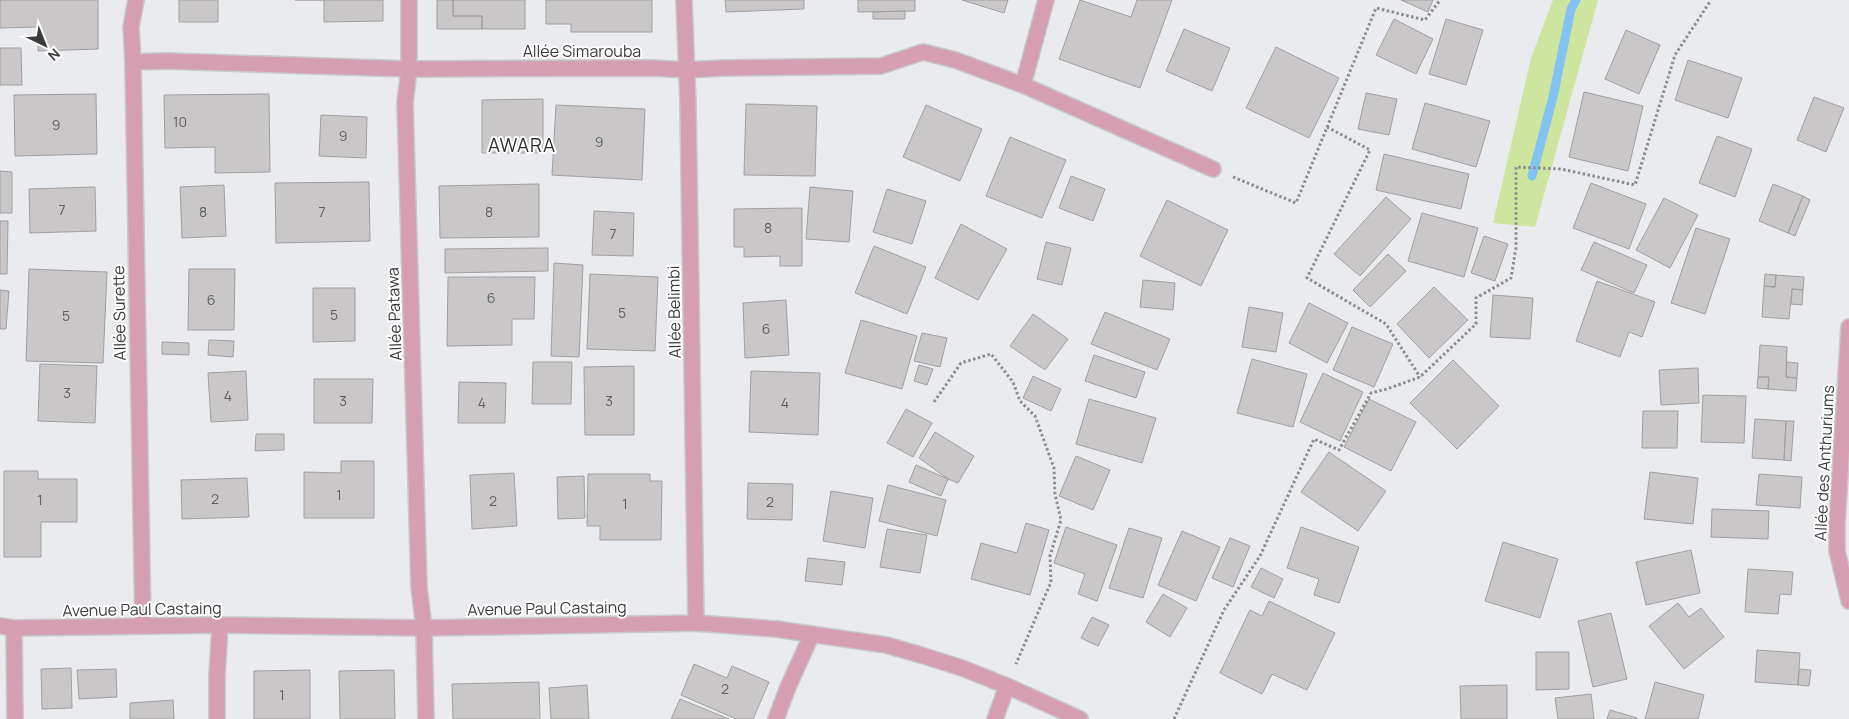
<svg xmlns="http://www.w3.org/2000/svg" width="1849" height="719" font-family="Manrope,sans-serif">
<style>
.green{fill:#cee59f}
.lines{fill:none;stroke-linecap:round;stroke-linejoin:round}
.stream{stroke:#82c3f3;stroke-width:9}
.building{fill:#cac7c8;stroke:#a29fa1}
.street-casing{stroke:#c7c8cb;stroke-width:18}
.path{stroke:#8c8d8f;stroke-width:3;stroke-dasharray:2.5 2.5;stroke-linecap:butt}
.street{stroke:#d59eb1;stroke-width:15}
.labels{text-anchor:middle;stroke-width:4;stroke-linejoin:round;paint-order:stroke}
.number-label{font-size:14px;fill:#5f5e60}
.street-label{font-size:16px;fill:#3b3b3d;stroke:#fff}
.quarter-label{font-size:19px;letter-spacing:1px;fill:#2f2f31;stroke:#fff}
</style>
<rect width="100%" height="100%" fill="#eaebee"/>
<path class="green" d="M 1553,0 L 1598,0 L 1535,227 L 1493,223 L 1531,58 Z"/>
<g class="lines">
<path class="stream" d="M 1532,176 L 1553,97 L 1571,9 L 1576,0"/>
</g>
<path class="building" d="M 0,0 L 98,0 L 98,49 L 38,51 L 38,27 L 0,28 Z
M 179,0 L 218,0 L 218,22 L 179,22 Z
M 295,0 L 383,0 L 383,21 L 324,22 L 324,0 Z
M 437,0 L 453,0 L 453,16 L 482,16 L 482,29 L 437,29 Z
M 453,0 L 525,0 L 525,29 L 482,29 L 482,16 L 453,16 Z
M 546,0 L 652,0 L 652,32 L 571,32 L 571,24 L 546,24 Z
M 725,0 L 804,0 L 804,9 L 726,12 Z
M 858,0 L 915,0 L 915,11 L 858,12 Z
M 962,0 L 1008,0 L 1004,13 Z
M 1080,0 L 1131,17 L 1137,0 L 1172,0 L 1140,88 L 1059,59 Z
M 1401,0 L 1433,0 L 1428,12 Z
M 905,11 L 905,19 L 873,19 L 873,12 Z
M 1394,19 L 1433,39 L 1416,74 L 1376,55 Z
M 1446,19 L 1483,30 L 1466,85 L 1429,74 Z
M 1184,29 L 1230,48 L 1212,91 L 1166,71 Z
M 1626,30 L 1660,45 L 1639,94 L 1605,79 Z
M 1276,47 L 1339,78 L 1309,138 L 1246,108 Z
M 0,48 L 21,48 L 22,85 L 0,85 Z
M 1688,60 L 1742,78 L 1728,118 L 1675,100 Z
M 1584,92 L 1643,106 L 1628,171 L 1569,157 Z
M 1366,93 L 1397,99 L 1389,135 L 1358,129 Z
M 96,94 L 97,154 L 15,156 L 14,95 Z
M 269,94 L 270,172 L 215,173 L 215,147 L 165,148 L 164,95 Z
M 1814,97 L 1844,108 L 1826,152 L 1797,140 Z
M 543,99 L 543,153 L 482,153 L 482,100 Z
M 1425,103 L 1490,121 L 1476,167 L 1412,149 Z
M 746,104 L 817,106 L 815,176 L 744,175 Z
M 556,105 L 645,109 L 642,180 L 552,175 Z
M 926,105 L 982,129 L 960,181 L 903,157 Z
M 321,115 L 367,117 L 366,158 L 319,156 Z
M 1717,136 L 1752,149 L 1735,197 L 1699,183 Z
M 1010,137 L 1066,160 L 1042,218 L 986,196 Z
M 1384,154 L 1469,174 L 1461,209 L 1376,190 Z
M 0,171 L 12,172 L 12,213 L 0,213 Z
M 1071,176 L 1105,189 L 1093,221 L 1059,208 Z
M 369,182 L 370,241 L 276,243 L 275,183 Z
M 1591,183 L 1646,204 L 1629,249 L 1573,228 Z
M 539,184 L 539,237 L 440,238 L 439,186 Z
M 1773,184 L 1803,196 L 1788,233 L 1759,221 Z
M 224,185 L 226,236 L 182,238 L 180,187 Z
M 95,187 L 96,231 L 30,233 L 29,189 Z
M 810,187 L 853,191 L 849,242 L 806,239 Z
M 887,189 L 926,201 L 912,244 L 873,232 Z
M 1803,196 L 1810,200 L 1795,236 L 1788,233 Z
M 1386,197 L 1411,219 L 1360,276 L 1334,254 Z
M 1664,198 L 1698,215 L 1670,268 L 1636,250 Z
M 1167,200 L 1228,230 L 1201,286 L 1140,256 Z
M 802,208 L 802,266 L 780,266 L 780,256 L 744,257 L 744,247 L 734,247 L 734,209 Z
M 594,211 L 634,213 L 633,256 L 592,255 Z
M 1422,213 L 1478,228 L 1464,277 L 1408,261 Z
M 0,221 L 8,221 L 7,274 L 0,274 Z
M 961,224 L 1007,249 L 978,300 L 935,278 Z
M 1696,228 L 1730,239 L 1705,314 L 1671,303 Z
M 1484,236 L 1508,244 L 1495,281 L 1471,273 Z
M 1046,242 L 1071,248 L 1062,285 L 1037,279 Z
M 1594,242 L 1647,265 L 1634,293 L 1581,270 Z
M 874,246 L 926,267 L 907,314 L 855,293 Z
M 548,248 L 548,271 L 445,273 L 445,249 Z
M 1388,254 L 1406,271 L 1370,307 L 1353,290 Z
M 554,263 L 583,265 L 579,357 L 551,356 Z
M 29,269 L 107,272 L 103,363 L 26,361 Z
M 189,269 L 235,269 L 234,330 L 188,330 Z
M 590,274 L 658,277 L 655,351 L 587,349 Z
M 1765,274 L 1776,275 L 1775,287 L 1764,286 Z
M 1776,275 L 1804,277 L 1803,290 L 1792,289 L 1789,319 L 1762,317 L 1764,286 L 1775,287 Z
M 448,277 L 535,277 L 534,319 L 512,319 L 512,345 L 447,346 Z
M 1143,280 L 1175,283 L 1173,310 L 1140,307 Z
M 1597,281 L 1655,302 L 1642,337 L 1629,332 L 1620,357 L 1576,341 Z
M 1434,287 L 1468,320 L 1429,358 L 1397,324 Z
M 313,288 L 355,288 L 355,341 L 313,342 Z
M 1792,289 L 1803,290 L 1802,305 L 1791,304 Z
M 0,290 L 9,291 L 6,329 L 0,329 Z
M 1493,295 L 1533,298 L 1530,339 L 1490,337 Z
M 786,300 L 789,355 L 745,358 L 743,303 Z
M 1309,303 L 1348,323 L 1327,363 L 1289,343 Z
M 1249,307 L 1283,313 L 1276,352 L 1242,347 Z
M 1105,312 L 1170,339 L 1157,370 L 1091,344 Z
M 1033,314 L 1068,339 L 1045,370 L 1010,346 Z
M 861,320 L 917,336 L 902,389 L 845,373 Z
M 1352,327 L 1393,344 L 1374,387 L 1333,370 Z
M 922,333 L 947,338 L 940,367 L 914,361 Z
M 209,340 L 234,341 L 233,357 L 208,355 Z
M 162,342 L 189,343 L 189,355 L 162,354 Z
M 1760,345 L 1787,347 L 1786,377 L 1797,378 L 1796,391 L 1768,389 L 1769,377 L 1758,377 Z
M 1094,355 L 1145,372 L 1136,398 L 1085,381 Z
M 1252,359 L 1307,374 L 1293,427 L 1237,413 Z
M 1453,360 L 1499,406 L 1457,449 L 1410,403 Z
M 533,362 L 572,362 L 571,404 L 532,404 Z
M 1787,362 L 1798,363 L 1797,378 L 1786,377 Z
M 40,364 L 97,366 L 95,423 L 38,421 Z
M 919,365 L 933,369 L 927,385 L 914,381 Z
M 634,366 L 634,435 L 585,435 L 584,367 Z
M 1698,368 L 1699,403 L 1661,405 L 1659,370 Z
M 246,371 L 248,420 L 211,422 L 208,373 Z
M 751,371 L 820,373 L 818,435 L 749,432 Z
M 1323,373 L 1363,392 L 1340,441 L 1300,422 Z
M 1033,376 L 1061,389 L 1051,411 L 1023,398 Z
M 1758,377 L 1769,377 L 1768,389 L 1757,388 Z
M 314,379 L 373,379 L 372,423 L 314,423 Z
M 459,382 L 506,383 L 505,423 L 458,423 Z
M 1703,395 L 1746,396 L 1744,443 L 1701,442 Z
M 1089,399 L 1156,418 L 1142,463 L 1076,444 Z
M 1369,399 L 1416,422 L 1391,471 L 1344,447 Z
M 906,409 L 932,423 L 913,457 L 887,443 Z
M 1643,411 L 1678,411 L 1677,448 L 1642,448 Z
M 1755,419 L 1786,421 L 1784,460 L 1752,458 Z
M 1786,421 L 1794,421 L 1791,461 L 1784,460 Z
M 935,432 L 974,456 L 958,483 L 948,479 L 919,458 Z
M 256,434 L 284,434 L 284,450 L 255,451 Z
M 1329,452 L 1386,491 L 1358,531 L 1301,492 Z
M 1076,456 L 1110,470 L 1093,510 L 1059,496 Z
M 341,461 L 374,461 L 374,518 L 304,518 L 304,472 L 341,473 Z
M 916,465 L 948,479 L 941,496 L 909,482 Z
M 4,471 L 38,471 L 38,479 L 77,479 L 77,522 L 41,522 L 41,557 L 4,557 Z
M 1650,472 L 1698,478 L 1693,524 L 1644,519 Z
M 514,473 L 517,526 L 472,529 L 470,475 Z
M 588,474 L 650,474 L 650,481 L 662,481 L 661,540 L 600,540 L 600,526 L 587,526 Z
M 1759,474 L 1802,477 L 1800,508 L 1756,505 Z
M 584,476 L 585,518 L 558,519 L 557,477 Z
M 247,478 L 249,517 L 182,519 L 181,480 Z
M 748,483 L 793,484 L 792,520 L 747,519 Z
M 888,485 L 946,500 L 937,536 L 879,521 Z
M 831,491 L 873,498 L 865,548 L 823,541 Z
M 1712,509 L 1769,511 L 1768,539 L 1711,537 Z
M 1026,523 L 1049,530 L 1030,595 L 971,579 L 981,543 L 1017,553 Z
M 1066,527 L 1117,545 L 1097,601 L 1078,594 L 1085,574 L 1054,563 Z
M 1301,527 L 1359,547 L 1339,603 L 1314,595 L 1319,579 L 1287,568 Z
M 1129,528 L 1162,538 L 1143,598 L 1109,588 Z
M 887,529 L 927,535 L 920,573 L 880,567 Z
M 1182,531 L 1220,547 L 1196,601 L 1158,585 Z
M 1230,538 L 1250,546 L 1233,587 L 1212,578 Z
M 1503,542 L 1558,559 L 1540,618 L 1485,601 Z
M 1691,550 L 1700,593 L 1646,605 L 1636,562 Z
M 808,558 L 845,562 L 842,585 L 805,581 Z
M 1261,568 L 1283,579 L 1274,598 L 1251,587 Z
M 1748,569 L 1793,572 L 1791,595 L 1780,594 L 1778,614 L 1745,612 Z
M 1163,594 L 1187,608 L 1170,637 L 1146,622 Z
M 1269,601 L 1335,633 L 1307,690 L 1272,674 L 1262,694 L 1220,673 L 1250,610 L 1262,616 Z
M 1678,603 L 1689,617 L 1701,608 L 1724,637 L 1684,669 L 1649,626 Z
M 1611,613 L 1627,679 L 1593,687 L 1578,621 Z
M 1092,617 L 1109,625 L 1098,646 L 1081,638 Z
M 1757,650 L 1800,653 L 1798,685 L 1755,682 Z
M 1536,652 L 1569,652 L 1569,689 L 1536,690 Z
M 694,664 L 727,678 L 732,666 L 769,682 L 753,719 L 736,719 L 681,695 Z
M 71,668 L 72,708 L 42,709 L 41,669 Z
M 116,669 L 117,697 L 79,699 L 77,670 Z
M 1799,669 L 1811,670 L 1809,686 L 1798,685 Z
M 310,670 L 310,719 L 254,719 L 254,671 Z
M 394,670 L 395,719 L 340,719 L 339,671 Z
M 539,682 L 540,719 L 453,719 L 452,684 Z
M 1655,682 L 1704,695 L 1698,719 L 1645,719 Z
M 587,685 L 589,719 L 551,719 L 549,688 Z
M 1507,685 L 1507,719 L 1461,719 L 1460,686 Z
M 1591,694 L 1594,719 L 1558,719 L 1555,698 Z
M 680,699 L 729,719 L 671,719 Z
M 173,700 L 174,719 L 130,719 L 130,703 Z
M 1610,710 L 1637,718 L 1637,719 L 1607,719 Z"/>
<g class="lines">
<g class="street-casing">
<path id="street" d="M 136,0 L 131,27 L 133,62 L 143,626
M 409,0 L 409,69 L 405,103 L 419,587 L 424,628 L 426,719
M 684,0 L 688,104 L 696,623
M 133,62 L 167,61 L 409,69 L 653,68 L 686,70 L 723,68 L 881,66 L 923,52 L 955,60 L 1023,85 L 1213,169
M 1023,85 L 1046,0
M 1849,327 L 1837,523 L 1837,551 L 1849,601
M 0,626 L 14,628 L 220,625 L 424,628 L 696,623 L 776,629 L 886,645 L 921,655 L 962,668 L 1007,686 L 1080,719
M 14,628 L 15,719
M 217,719 L 217,675 L 220,625
M 776,719 L 788,687 L 812,634
M 995,719 L 1007,686"/>
</g>
<path class="path" d="M 1327,127 L 1370,150 L 1307,278 L 1386,324 L 1420,377
M 1233,177 L 1296,203 L 1376,8 L 1425,20 L 1440,0
M 934,402 L 961,363 L 991,354 L 1013,382 L 1020,401 L 1035,416 L 1054,468 L 1055,494 L 1061,520 L 1050,556 L 1051,582 L 1016,664
M 1174,719 L 1224,610 L 1260,556 L 1314,439 L 1339,450 L 1371,393 L 1387,389 L 1420,377 L 1476,324 L 1476,298 L 1511,278 L 1516,248 L 1516,167 L 1561,169 L 1635,185 L 1675,55 L 1711,0"/>
<use href="#street" class="street"/>
</g>
<g class="labels">
<g class="number-label">
<text x="180" y="127">10</text>
<text x="56" y="130">9</text>
<text x="343" y="141">9</text>
<text x="599" y="147">9</text>
<text x="62" y="215">7</text>
<text x="203" y="217">8</text>
<text x="322" y="217">7</text>
<text x="489" y="217">8</text>
<text x="768" y="233">8</text>
<text x="613" y="239">7</text>
<text x="491" y="303">6</text>
<text x="211" y="305">6</text>
<text x="622" y="318">5</text>
<text x="334" y="320">5</text>
<text x="66" y="321">5</text>
<text x="766" y="334">6</text>
<text x="67" y="398">3</text>
<text x="228" y="401">4</text>
<text x="343" y="406">3</text>
<text x="609" y="406">3</text>
<text x="482" y="408">4</text>
<text x="785" y="408">4</text>
<text x="339" y="500">1</text>
<text x="215" y="504">2</text>
<text x="40" y="505">1</text>
<text x="493" y="506">2</text>
<text x="770" y="507">2</text>
<text x="625" y="509">1</text>
<text x="725" y="694">2</text>
<text x="282" y="700">1</text>
</g>
<g class="street-label">
<text x="582" y="57">Allée Simarouba</text>
<text transform="translate(674 312) rotate(-91)" y="6">Allée Belimbi</text>
<text transform="translate(119 313) rotate(-91)" y="6">Allée Surette</text>
<text transform="translate(394 314) rotate(-92)" y="6">Allée Patawa</text>
<text transform="translate(1824 463) rotate(-87)" y="6">Allée des Anthuriums</text>
<text transform="translate(547 608) rotate(-1)" y="6">Avenue Paul Castaing</text>
<text transform="translate(142 609) rotate(-1)" y="6">Avenue Paul Castaing</text>
</g>
<g class="quarter-label">
<text x="522" y="152">AWARA</text>
</g>
</g>
<g transform="translate(45 45) rotate(137)" stroke="#ffffff" stroke-width="4" paint-order="stroke">
<path d="M0-4L9 19L0 12L-9 19Z" fill="#3b3b3d"/>
<text y="-8" font-size="14" font-weight="bold" text-anchor="middle" fill="#3b3b3d">N</text>
</g>
</svg>
